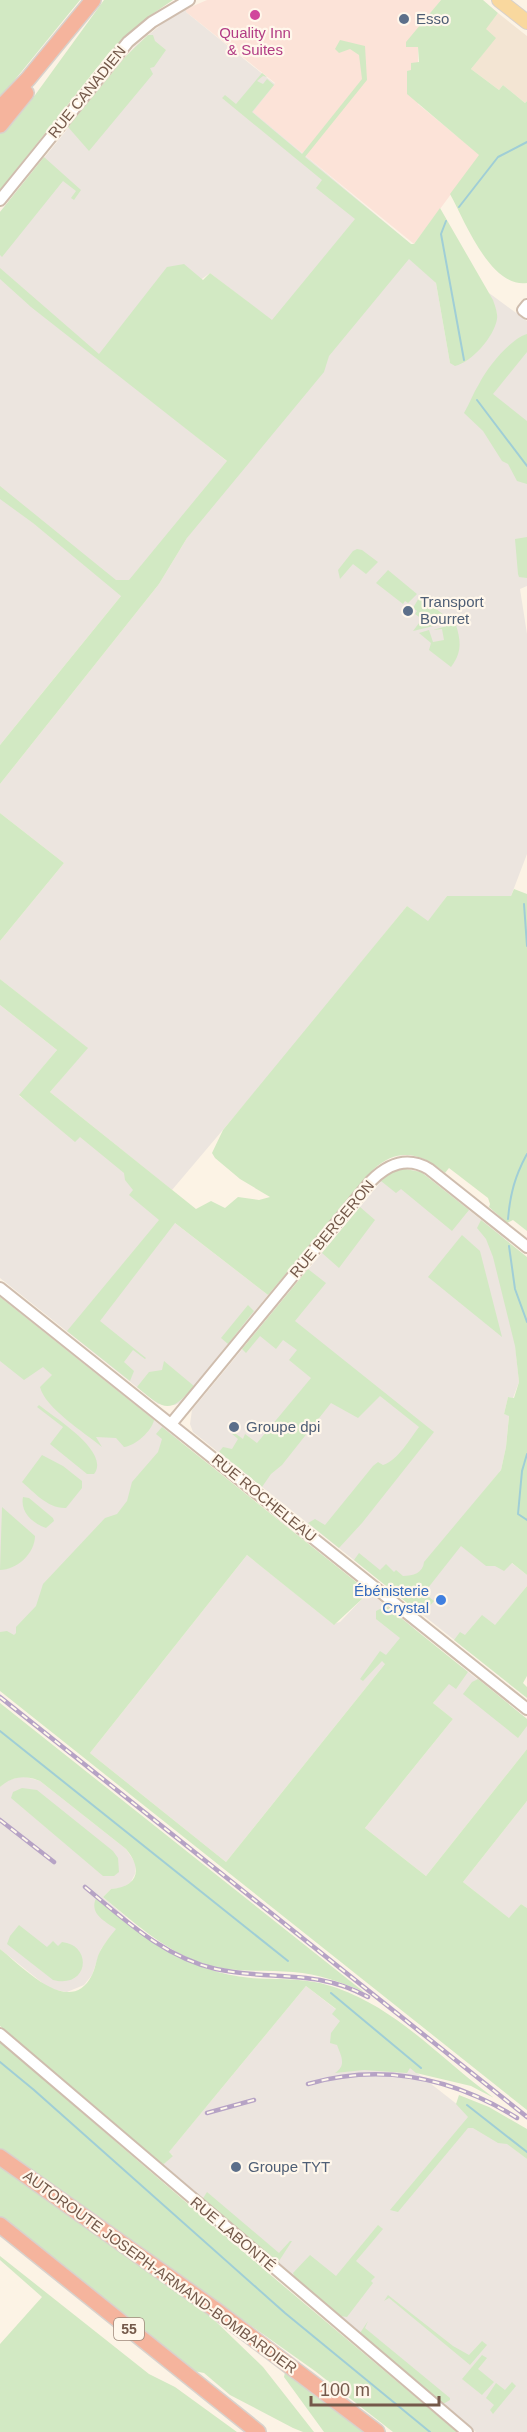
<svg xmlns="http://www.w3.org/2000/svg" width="527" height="2432" font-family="Arial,sans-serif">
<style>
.residential{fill:#f3e5d3}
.commercial{fill:#fce3d8}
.industrial{fill:#ece5df}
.green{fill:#d2e9c3}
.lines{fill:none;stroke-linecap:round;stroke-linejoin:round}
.stream{stroke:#a0ced6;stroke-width:2}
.minor-casing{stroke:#cfbdae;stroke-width:14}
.major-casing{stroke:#d8d1cc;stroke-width:16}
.highway-casing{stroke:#d8d1cc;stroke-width:18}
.minor{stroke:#fff;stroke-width:10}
.major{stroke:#f9d89e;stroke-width:14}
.highway{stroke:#f5b49d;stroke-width:15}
.rail-casing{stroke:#b6a3c5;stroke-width:4.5}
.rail{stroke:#fff7eb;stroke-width:2;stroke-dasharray:7;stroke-linecap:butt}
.hotel-dot{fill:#d1479c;stroke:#fff7eb;stroke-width:2}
.service-dot{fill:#5c6f8a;stroke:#fff7eb;stroke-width:2}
.shop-dot{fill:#3f7fe0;stroke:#fff7eb;stroke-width:2}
.labels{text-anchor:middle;stroke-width:4.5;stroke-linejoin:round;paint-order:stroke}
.shield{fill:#fff7eb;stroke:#9e887a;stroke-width:1.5}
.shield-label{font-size:14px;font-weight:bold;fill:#74594a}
.service-label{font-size:15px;fill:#4e5e75;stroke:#fff7eb;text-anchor:start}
.hotel-label{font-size:15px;fill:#b23c85;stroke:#fff7eb}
.street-label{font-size:15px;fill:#74594a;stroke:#fff7eb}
.shop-label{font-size:15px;fill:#366cbe;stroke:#fff7eb;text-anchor:end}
</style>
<rect width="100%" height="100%" fill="#fcf3e5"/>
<path class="residential" d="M 498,13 L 527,36 L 527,101 L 525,103 L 503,85 L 499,90 L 471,69 L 495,38 L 485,29 Z"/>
<path class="commercial" d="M 207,0 L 441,0 L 413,35 L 418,47 L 418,104 L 480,155 L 414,244 L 252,112 L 275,83 L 186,12 L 186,9 Z"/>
<path class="industrial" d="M 186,9 L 186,12 L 275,84 L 253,112 L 411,244 L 436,283 L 450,363 L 489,337 L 493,330 L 497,313 L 489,293 L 527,321 L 527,586 L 520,589 L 527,634 L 527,854 L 511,896 L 447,896 L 428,922 L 407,906 L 283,1059 L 172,1190 L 50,1092 L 87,1048 L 0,979 L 0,941 L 64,863 L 0,813 L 0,784 L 159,584 L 187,538 L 316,355 L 210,273 L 97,356 L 229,463 L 0,745 L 0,212 L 135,46 L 163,23 Z
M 0,1005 L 57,1050 L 19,1096 L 107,1153 L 171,1220 L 268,1295 L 181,1402 L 175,1405 L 158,1404 L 0,1278 Z
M 405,1169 L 421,1172 L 504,1238 L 519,1382 L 513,1398 L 508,1397 L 504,1414 L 509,1415 L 506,1447 L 501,1470 L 459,1522 L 527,1575 L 527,1586 L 472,1654 L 193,1432 L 190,1424 L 192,1410 L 383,1179 L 388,1174 Z
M 0,1297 L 180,1441 L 0,1659 Z
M 247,1555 L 333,1624 L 340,1622 L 362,1599 L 365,1589 L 414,1628 L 226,1862 L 90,1753 Z
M 462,1667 L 527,1719 L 527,1749 L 426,1876 L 365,1828 L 453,1719 L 433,1703 Z
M 23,1776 L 40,1781 L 126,1849 L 136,1864 L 135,1874 L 131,1882 L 122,1888 L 111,1889 L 103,1897 L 126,1917 L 101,1949 L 92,1975 L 84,1985 L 67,1992 L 50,1989 L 0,1949 L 0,1787 L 6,1781 Z
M 527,1801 L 527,1908 L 521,1904 L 510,1919 L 463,1882 Z
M 306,1986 L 527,2159 L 527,2432 L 476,2432 L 160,2163 L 164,2164 L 173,2155 L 168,2153 Z"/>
<path class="green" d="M 0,0 L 80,0 L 0,98 Z
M 104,0 L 173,0 L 148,17 L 108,54 L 0,190 L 0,133 L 12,124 L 30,102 Z
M 441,0 L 483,0 L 498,13 L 486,29 L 496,38 L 471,69 L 499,90 L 503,85 L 525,103 L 527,101 L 527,283 C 490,288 465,221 450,194 L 479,155 L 407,94 L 407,71 L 411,70 L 411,63 L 419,62 L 418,47 L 406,47 L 406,42 Z
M 148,35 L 153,35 L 155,41 L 166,50 L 154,67 L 150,68 L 153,74 L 89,151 L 68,127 L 125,57 Z
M 340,40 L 365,46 L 367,80 L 305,157 L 411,244 L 414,244 L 440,208 L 493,300 C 495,306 498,313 497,319 C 494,337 472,362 455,366 L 450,363 L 436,283 L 409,259 L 329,356 L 324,372 L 187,538 L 159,584 L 0,784 L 0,745 L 121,596 L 33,523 L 0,499 L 0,486 L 116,580 L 129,580 L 227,461 L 31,307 L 0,279 L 0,268 L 99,354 L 167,267 L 184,264 L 203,280 L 210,273 L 272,320 L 355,219 L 316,188 L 322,180 L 222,98 L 225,95 L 236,104 L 262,73 L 267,77 L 263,76 L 257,81 L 263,84 L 267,79 L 274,85 L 252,112 L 302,154 L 362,79 L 359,55 L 350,49 L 339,53 L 335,49 Z
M 44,157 L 81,190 L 74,200 L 71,198 L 76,191 L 63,181 L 2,257 L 0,255 L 0,212 Z
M 527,334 L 527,352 L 493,394 L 527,421 L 527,484 L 517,481 L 508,464 L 502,461 L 483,431 L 464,413 C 470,403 473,393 479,384 C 487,368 510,339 527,334 Z
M 527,537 L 527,578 L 519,577 L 518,574 L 515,539 Z
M 357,549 L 362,550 L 378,562 L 366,574 L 353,564 L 340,579 L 338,570 L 353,551 Z
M 388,570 L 417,594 L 408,603 L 405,601 L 403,604 L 376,583 Z
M 420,596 L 450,620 L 450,622 L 413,631 L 422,619 L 415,614 L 417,611 L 413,608 Z
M 450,625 L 456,625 C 461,641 462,653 451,667 L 429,650 L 431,643 L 419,633 L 429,630 L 433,642 L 444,640 L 442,629 L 433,630 Z
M 0,813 L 64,863 L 0,941 Z
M 514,889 L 527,894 L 527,1231 L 513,1220 L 507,1223 L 489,1207 L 490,1204 L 488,1198 L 449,1168 L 445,1173 C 422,1153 398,1147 374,1169 L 268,1295 L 175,1223 L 100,1321 L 146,1358 L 145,1359 L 133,1350 L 124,1362 L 134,1371 L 130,1381 L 67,1331 L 159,1220 L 129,1195 L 133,1190 L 125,1180 L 124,1173 L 80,1137 L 75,1142 L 19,1095 L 57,1050 L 0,1005 L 0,979 L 88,1048 L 50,1092 L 196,1209 L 211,1201 L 225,1208 L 238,1197 L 259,1200 L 270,1197 L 240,1179 L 215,1158 L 212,1153 L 223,1130 L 407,906 L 428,921 L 447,896 L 511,896 Z
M 405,1169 L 421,1172 L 469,1210 L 452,1231 L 401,1189 L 396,1193 L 381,1181 L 395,1170 Z
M 360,1207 L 375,1220 L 339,1268 L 322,1253 Z
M 481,1220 L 527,1257 L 527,1575 L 512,1563 L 504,1571 L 495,1566 L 486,1566 L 461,1546 L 424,1593 L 434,1601 L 422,1615 L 354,1560 L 359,1553 L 380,1570 L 386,1564 L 394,1572 L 396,1570 L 403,1576 C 413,1576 423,1573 424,1562 L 501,1470 L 506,1447 L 509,1416 L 504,1414 L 508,1397 L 514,1398 L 519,1382 L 515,1346 L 493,1257 L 486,1239 L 477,1228 Z
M 462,1235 L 480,1251 L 502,1337 L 428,1277 Z
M 308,1269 L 326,1283 L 295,1321 L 434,1432 L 362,1523 L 339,1548 L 308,1523 L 315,1519 L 325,1525 L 373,1466 L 378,1462 L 383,1465 C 398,1460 410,1439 419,1427 L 380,1396 L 358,1418 L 331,1403 L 282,1465 L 271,1474 L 262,1487 L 219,1452 L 223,1447 L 232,1449 L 238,1439 L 231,1433 L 232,1431 L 243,1439 L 245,1434 L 257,1443 L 311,1378 L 289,1360 L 297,1350 L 283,1340 L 276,1349 L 260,1336 L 246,1353 L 242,1349 Z
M 0,1297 L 154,1420 C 152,1431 135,1446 124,1447 L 116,1438 L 96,1437 L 102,1447 C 85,1433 45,1408 40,1387 L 52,1375 L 43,1367 L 24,1380 L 0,1361 Z
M 248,1305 L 254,1311 L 228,1344 L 221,1338 Z
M 164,1361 L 194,1386 C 169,1416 164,1409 137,1387 L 149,1372 L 162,1370 Z
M 39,1405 C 55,1418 111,1452 94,1474 L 87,1474 L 50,1444 L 63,1427 L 37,1407 Z
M 162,1427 L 365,1589 L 362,1599 L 334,1625 L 247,1555 L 90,1753 L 226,1862 L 385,1664 L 382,1661 L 363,1681 L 360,1679 L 380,1651 L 386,1655 L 400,1638 L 376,1619 L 376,1611 L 386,1606 L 468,1672 L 456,1689 L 449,1684 L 433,1703 L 453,1719 L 365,1828 L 426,1876 L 527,1749 L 527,1801 L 463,1882 L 509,1918 L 521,1904 L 527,1908 L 527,2110 L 0,1691 L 0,1632 L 7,1631 L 14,1635 L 16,1633 L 16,1627 L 36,1606 L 43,1584 L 105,1518 L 117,1514 L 127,1501 L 132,1482 L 158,1452 L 162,1439 L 156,1434 Z
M 42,1455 L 63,1466 L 82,1481 L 82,1488 L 66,1508 C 48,1509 34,1492 22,1482 Z
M 23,1497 L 29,1498 L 53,1518 L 54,1521 L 46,1528 C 32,1523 20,1512 23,1497 Z
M 2,1507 L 35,1536 C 35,1553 17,1570 0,1570 Z
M 527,1586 L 527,1676 L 523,1683 L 527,1687 L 527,1698 L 454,1640 L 460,1632 L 465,1635 L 482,1615 L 495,1625 Z
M 478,1679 L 527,1719 L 527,1726 L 518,1738 L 463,1694 L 472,1682 Z
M 0,1703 L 364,1992 C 341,1982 318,1974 293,1972 C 269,1970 244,1972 220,1968 C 174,1959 138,1926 103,1897 L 111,1889 C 138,1887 143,1869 126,1849 L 40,1781 C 26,1775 12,1776 0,1787 Z
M 22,1788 L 37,1790 L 113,1851 L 118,1858 L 119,1872 L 114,1876 L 103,1876 L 11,1798 L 13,1792 Z
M 96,1898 C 142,1938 188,1972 251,1978 C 282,1980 307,1977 337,1988 C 399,2010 442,2060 494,2098 L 471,2086 L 416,2073 L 410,2068 L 407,2073 L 364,2070 L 335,2073 C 347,2065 341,2056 337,2045 L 330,2043 L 331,2033 L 340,2021 L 332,2014 L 336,2009 L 306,1986 L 169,2152 L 173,2156 L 164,2164 L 160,2163 L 0,2026 L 0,1949 C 22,1966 70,2019 92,1975 C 95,1969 96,1962 98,1956 C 102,1946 109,1938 116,1929 C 105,1921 89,1914 96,1898 Z
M 19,1925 L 47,1947 L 53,1941 L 58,1946 L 62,1942 C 93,1945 89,1989 53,1980 L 7,1944 L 10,1936 Z
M 0,2042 L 267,2272 L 457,2432 L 393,2432 L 315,2371 L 0,2148 Z
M 459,2095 L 489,2107 L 527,2129 L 527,2159 L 507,2144 L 498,2143 L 473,2128 L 468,2128 L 398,2212 L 390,2210 L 468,2117 L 456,2104 Z
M 0,2165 L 208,2314 L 263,2367 L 314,2432 L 303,2432 L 293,2428 L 230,2395 L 204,2373 L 194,2371 L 0,2216 Z
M 207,2192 L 279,2253 L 290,2241 L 292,2241 L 279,2261 L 273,2260 L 202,2200 Z
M 378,2225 L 383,2229 L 356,2261 L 375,2277 L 371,2281 L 373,2283 L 347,2317 L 340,2316 L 295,2278 L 293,2273 L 310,2255 L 336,2276 Z
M 0,2256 L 149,2374 L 175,2387 L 237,2432 L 0,2432 L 0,2344 L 42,2297 L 0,2260 Z
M 388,2295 L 453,2346 L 469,2355 L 482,2341 L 487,2345 L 470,2365 L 389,2298 L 384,2301 Z
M 368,2321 L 365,2328 L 450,2398 L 450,2400 L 443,2404 L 360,2333 Z
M 482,2355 L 487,2358 L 478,2369 L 494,2382 L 482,2395 L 462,2379 Z
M 285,2372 L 363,2432 L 324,2432 L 284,2377 Z
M 512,2382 L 516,2386 L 493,2414 L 490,2410 L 494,2405 L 486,2398 L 496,2383 L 505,2390 Z"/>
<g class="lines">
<path class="stream" d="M 459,207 L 498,157 L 527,142
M 446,221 L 441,234 L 464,360
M 477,400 L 527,466
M 524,904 L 527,946
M 508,1219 C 510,1194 515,1176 527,1154
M 509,1246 L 515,1289 L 527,1322
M 527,1454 L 522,1471 L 518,1514 L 527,1520
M 0,1731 L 288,1961
M 331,1993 L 421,2068
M 0,2062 L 34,2090 L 285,2313 L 430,2432
M 467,2105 L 527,2152"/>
<g class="minor-casing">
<path id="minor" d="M 0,200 L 128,42 L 152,22 L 189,0
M 527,305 L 523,310 L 527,313
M 0,1288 L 527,1709
M 171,1424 L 371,1181 C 388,1164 407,1156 429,1169 L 527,1247
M 0,2034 L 467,2432"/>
</g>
<g class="major-casing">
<path id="major" d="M 499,0 L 527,22"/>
</g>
<g class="highway-casing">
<path id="highway" d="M 0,108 L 28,79 L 93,0
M 0,125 L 26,93
M 0,2157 L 213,2308 L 377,2432
M 0,2225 L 258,2432"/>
</g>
<use href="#minor" class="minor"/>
<use href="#major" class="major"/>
<use href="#highway" class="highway"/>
<g class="rail-casing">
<path id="rail" d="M 0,1697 L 527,2117
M 0,1820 L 54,1862
M 85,1887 C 125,1920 164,1957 216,1969 C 270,1981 315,1968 368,1997
M 308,2084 C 382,2063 453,2078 517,2118
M 207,2113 L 254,2100"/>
</g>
<use href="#rail" class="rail"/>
</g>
<circle class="hotel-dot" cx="255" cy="15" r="6"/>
<g class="service-dot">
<circle cx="404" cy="19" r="6"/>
<circle cx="408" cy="611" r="6"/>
<circle cx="234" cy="1427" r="6"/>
<circle cx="236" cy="2167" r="6"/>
</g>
<circle class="shop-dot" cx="441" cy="1600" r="6"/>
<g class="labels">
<rect class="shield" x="114" y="2318" width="30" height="22" rx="4.5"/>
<g class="shield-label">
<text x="129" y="2334">55</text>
</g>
<g class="service-label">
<text x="416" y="24">Esso</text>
<text x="420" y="607">Transport<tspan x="420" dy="17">Bourret</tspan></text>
<text x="246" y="1432">Groupe dpi</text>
<text x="248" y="2172">Groupe TYT</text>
</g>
<g class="hotel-label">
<text x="255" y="38">Quality Inn<tspan x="255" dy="17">&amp; Suites</tspan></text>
</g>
<g class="street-label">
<text transform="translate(87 92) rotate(-51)" y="5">RUE CANADIEN</text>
<text transform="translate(332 1229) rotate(-50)" y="5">RUE BERGERON</text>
<text transform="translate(264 1498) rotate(39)" y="5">RUE ROCHELEAU</text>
<text transform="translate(233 2234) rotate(40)" y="5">RUE LABONTÉ</text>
<text transform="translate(160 2272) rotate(36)" y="5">AUTOROUTE JOSEPH-ARMAND-BOMBARDIER</text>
</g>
<g class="shop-label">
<text x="429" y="1596">Ébénisterie<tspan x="429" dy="17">Crystal</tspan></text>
</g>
</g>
<path d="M311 2396v9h128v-9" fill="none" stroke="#74594a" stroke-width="3"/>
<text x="320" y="2396" font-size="18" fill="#74594a" stroke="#fff7eb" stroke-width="4.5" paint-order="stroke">100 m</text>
</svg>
